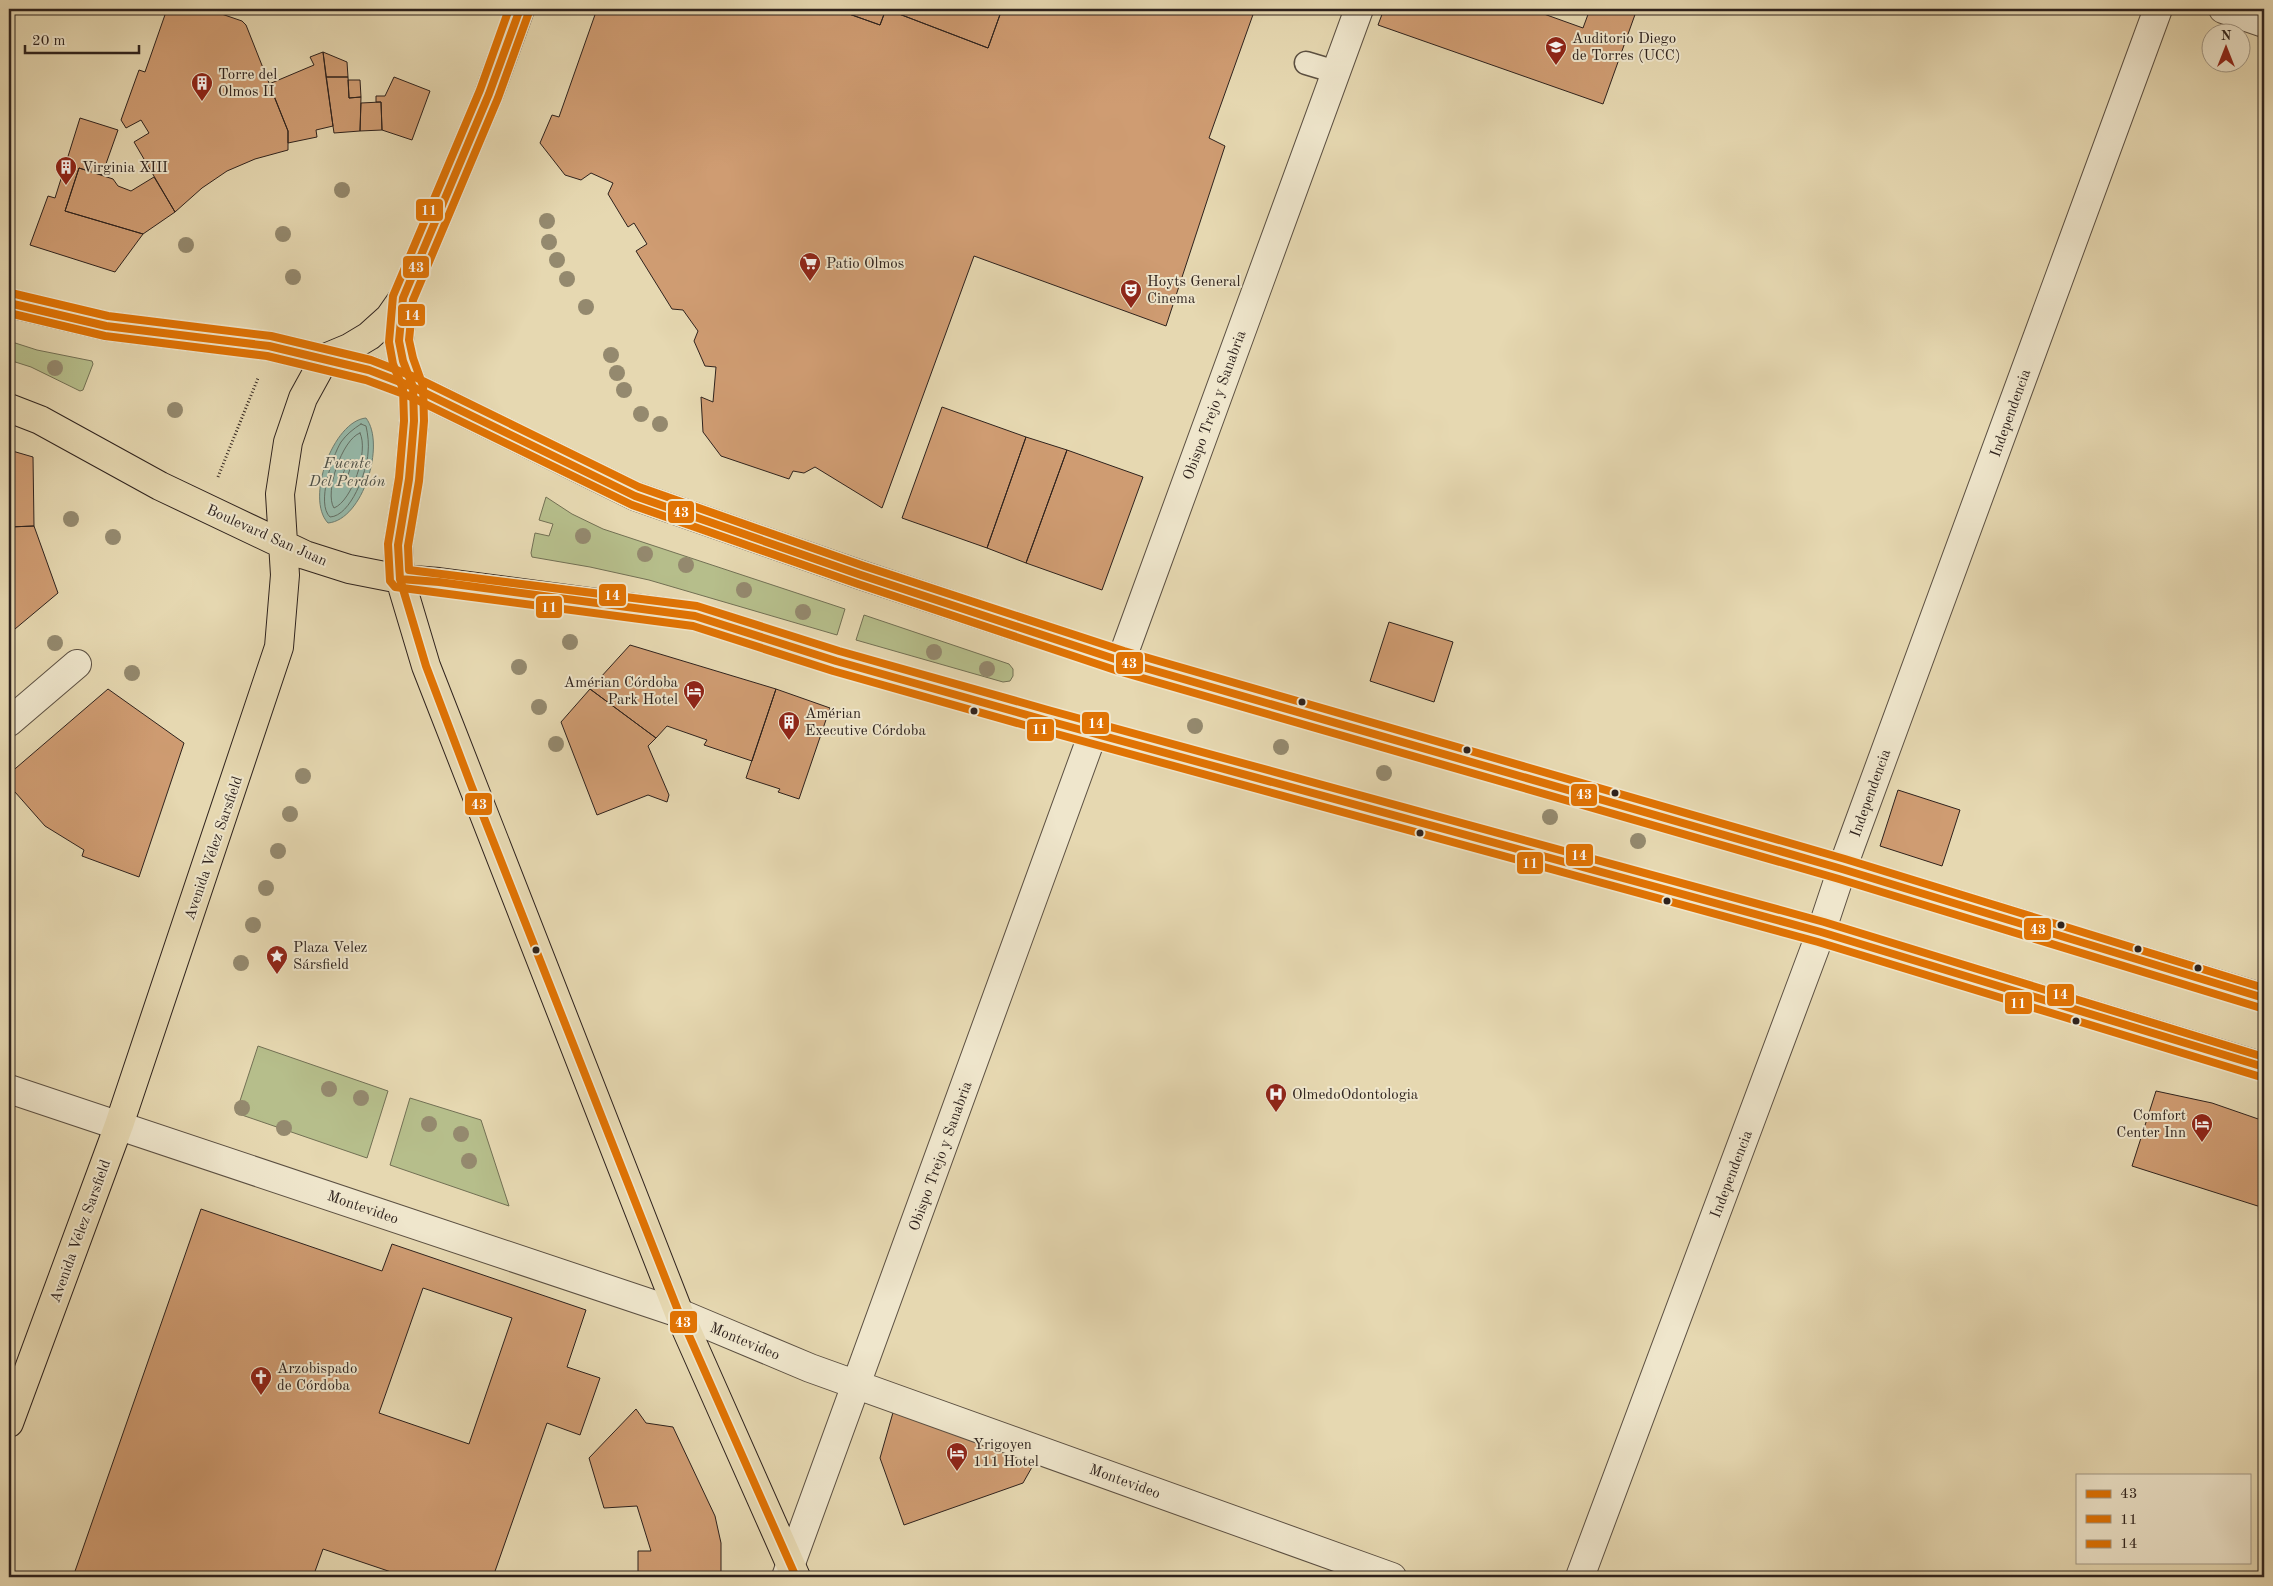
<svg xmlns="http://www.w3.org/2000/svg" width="2273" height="1586" font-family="'Old Standard TT',serif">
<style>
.green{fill:#b6be8b;stroke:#727054}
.water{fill:#96baab;stroke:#6c7d72}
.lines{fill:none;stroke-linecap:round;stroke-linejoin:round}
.shore{stroke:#626e64;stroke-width:1}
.building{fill:#cf9c72;stroke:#2e221d;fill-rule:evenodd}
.service-casing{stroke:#5c5042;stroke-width:25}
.minor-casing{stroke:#5c5042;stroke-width:30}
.primary-casing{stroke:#2e221d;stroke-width:30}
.path{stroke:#2e221d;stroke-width:3;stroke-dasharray:1 2.5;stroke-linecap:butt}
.service{stroke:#efe6cc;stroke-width:22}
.minor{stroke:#efe6cc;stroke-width:28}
.primary{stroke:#e6d8b1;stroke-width:28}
.bus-1-casing{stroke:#efe6cc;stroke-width:11}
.bus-2-casing{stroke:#efe6cc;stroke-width:11}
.bus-3-casing{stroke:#efe6cc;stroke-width:11}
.bus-1{stroke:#e07304;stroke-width:8}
.bus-2{stroke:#e07304;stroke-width:8}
.bus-3{stroke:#e07304;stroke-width:8}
.tree{fill:#94896e}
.bus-dot{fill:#2e221d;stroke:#efe6cc;stroke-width:2}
.labels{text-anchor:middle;stroke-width:4;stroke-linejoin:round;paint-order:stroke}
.poi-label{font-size:15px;fill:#2e221d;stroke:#efe6cc;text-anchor:start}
.street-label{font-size:15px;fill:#2e221d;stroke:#efe6cc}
.water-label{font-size:16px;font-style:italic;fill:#4d5048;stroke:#efe6cc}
.line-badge{stroke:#efe6cc;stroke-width:2}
.badge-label{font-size:14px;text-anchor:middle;font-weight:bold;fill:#fff}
</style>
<rect width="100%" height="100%" fill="#e6d8b1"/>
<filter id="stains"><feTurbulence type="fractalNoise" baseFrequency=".004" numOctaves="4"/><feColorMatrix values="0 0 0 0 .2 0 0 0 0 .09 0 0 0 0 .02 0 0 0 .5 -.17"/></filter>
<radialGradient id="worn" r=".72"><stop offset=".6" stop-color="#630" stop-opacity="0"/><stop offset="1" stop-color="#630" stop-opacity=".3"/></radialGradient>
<path class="green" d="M 9,341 L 37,350 L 92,361 L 93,364 L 83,390 L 80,391 L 31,367 L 9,360 Z
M 546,497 L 572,514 L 603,529 L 845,609 L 837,635 L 649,580 L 590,567 L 532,557 L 531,553 L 535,533 L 549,536 L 553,524 L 539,520 Z
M 864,615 L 1009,664 L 1013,669 L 1013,676 L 1010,681 L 1003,682 L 856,640 Z
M 258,1046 L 388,1091 L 367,1158 L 236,1113 Z
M 410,1098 L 481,1120 L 509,1206 L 390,1165 Z"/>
<path class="water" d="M 366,418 C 386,444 363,520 328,523 C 305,499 333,421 366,418 Z"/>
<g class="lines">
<path class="shore" d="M 361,424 L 366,426 C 368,435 369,444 368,453 C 367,471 351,516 330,517 C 316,504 332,457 341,442 C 346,435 353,429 361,424 Z
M 360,433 C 369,451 352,501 334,508 C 324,493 342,439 360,433 Z
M 351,460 L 352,463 L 346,481 L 343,482 L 341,479 L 348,461 Z"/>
</g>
<path class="building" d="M 167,9 L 207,9 L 242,21 L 246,25 L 288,131 L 288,150 L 255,159 L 227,171 L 202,188 L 175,212 L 134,142 L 149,133 L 141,120 L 126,128 L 121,120 L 139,70 L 145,72 Z
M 597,9 L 835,9 L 880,25 L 886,9 L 988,48 L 1002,9 L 1255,9 L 1209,138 L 1225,146 L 1166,326 L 974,256 L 882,508 L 815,467 L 804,473 L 793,471 L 789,479 L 721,456 L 703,432 L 701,397 L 713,402 L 716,367 L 705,366 L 694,341 L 698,331 L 683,310 L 672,309 L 636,251 L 647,244 L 634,223 L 628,227 L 608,194 L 613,183 L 591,173 L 581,180 L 565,175 L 540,143 L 552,115 L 559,117 Z
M 835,9 L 1002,9 L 988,48 L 886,9 L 880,25 Z
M 1384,9 L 1530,9 L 1583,28 L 1590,9 L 1637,9 L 1603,104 L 1378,25 Z
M 323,52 L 333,126 L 316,130 L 317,137 L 288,143 L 288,131 L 269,84 L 314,65 L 310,57 Z
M 323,52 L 347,62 L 348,77 L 326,77 Z
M 326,77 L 348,77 L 349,98 L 361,97 L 360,131 L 334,133 Z
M 394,77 L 430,91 L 412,140 L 382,130 L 381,102 L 376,102 L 376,96 L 385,96 Z
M 348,80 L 360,80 L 361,97 L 349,98 Z
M 381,102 L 382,130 L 360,131 L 361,103 Z
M 80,118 L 118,130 L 102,175 L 79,168 L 65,211 L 143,234 L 115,272 L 30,245 L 48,196 L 55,198 Z
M 79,168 L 113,179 L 118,186 L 131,191 L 154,177 L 175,212 L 143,234 L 65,211 Z
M 942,407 L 1026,437 L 987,548 L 902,518 Z
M 1026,437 L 1067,450 L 1026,563 L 987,548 Z
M 9,450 L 33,457 L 34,526 L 9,527 Z
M 1067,450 L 1143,477 L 1102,590 L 1026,563 Z
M 34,526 L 58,593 L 9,634 L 9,527 Z
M 1389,622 L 1453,642 L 1434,702 L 1370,681 Z
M 630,645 L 776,689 L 752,761 L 704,745 L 707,740 L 667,726 L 656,738 L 590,689 Z
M 108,689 L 184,743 L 139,877 L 82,856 L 84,850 L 45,826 L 15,792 L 9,797 L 9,774 Z
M 590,689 L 656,738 L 648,746 L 669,795 L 667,802 L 648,795 L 597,815 L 561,722 Z
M 776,689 L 830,708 L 799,799 L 778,792 L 780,789 L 746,778 Z
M 1898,790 L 1960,810 L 1942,866 L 1880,846 Z
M 2156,1091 L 2212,1103 L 2264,1121 L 2264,1208 L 2132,1166 Z
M 201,1209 L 382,1271 L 392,1244 L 586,1310 L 567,1367 L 600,1378 L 580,1435 L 547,1423 L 493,1577 L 406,1577 L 323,1549 L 313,1577 L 73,1577 ZM 423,1288 L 512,1318 L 469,1444 L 379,1413 Z
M 636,1409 L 646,1423 L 673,1427 L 715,1516 L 721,1543 L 721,1577 L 638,1577 L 638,1551 L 651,1551 L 637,1506 L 604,1508 L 589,1458 Z
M 894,1409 L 1036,1460 L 1023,1483 L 904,1525 L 880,1458 Z"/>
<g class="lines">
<g class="service-casing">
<path id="service" d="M 1306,63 L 1336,72"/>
</g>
<g class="minor-casing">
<path id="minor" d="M 2223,9 L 2264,23
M 1121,661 L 1359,9
M 9,722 L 77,664
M 9,1089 L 679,1313 L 810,1368 L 1392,1577
M 786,1577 L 1093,733
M 1580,1577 L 1821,932 L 1842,869 L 2158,9"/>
</g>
<g class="primary-casing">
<path id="primary" d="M 403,299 L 399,341 L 403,361 L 413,387 L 414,421 L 409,479 L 398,545 L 400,579 L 426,666 L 679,1313 L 796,1577
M 9,303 L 106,326 L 269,346 L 369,370 L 413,387 L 635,496 L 861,575 L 1121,661 L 1842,869 L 2264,998
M 9,408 L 40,420 L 160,486 L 305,555 L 349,569 L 400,579 L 439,582 L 695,616 L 836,661 L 1045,720 L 1821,932 L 2264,1067
M 9,1423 L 119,1125 L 279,647 L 285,575 L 280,494 L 288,442 L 303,398 L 325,358 L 349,348 L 369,336 L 389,318 L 403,298 L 489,94 L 520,9"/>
</g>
<path class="path" d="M 218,477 L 258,378"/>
<use href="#service" class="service"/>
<use href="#minor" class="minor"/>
<use href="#primary" class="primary"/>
<g class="bus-1-casing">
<path id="bus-1" d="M 520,9 L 489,94 L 403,298 L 399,341 L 403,361 L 413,387 L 414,421 L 409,479 L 398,545 L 400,579 L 426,666 L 471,785 L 679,1313 L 796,1577
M 9,303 L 106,326 L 269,346 L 369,370 L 413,387 L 635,496 L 861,575 L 1121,661 L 1842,869 L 2264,998
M 400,579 L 439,582 L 695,616 L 836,661 L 1045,720 L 1821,932 L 2264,1067"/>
</g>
<g class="bus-2-casing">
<path id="bus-2" d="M 509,9 L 480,90 L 393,296 L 389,342 L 393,364 L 403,389 L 404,421 L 399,478 L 388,544 L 390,581 L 395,587 L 693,626 L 833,671 L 1042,730 L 1818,942 L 2261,1077
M 9,313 L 105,336 L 267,356 L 366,380 L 409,396 L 632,505 L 858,584 L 1118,671 L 1839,879 L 2261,1008"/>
</g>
<g class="bus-3-casing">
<path id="bus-3" d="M 529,12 L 498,98 L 413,300 L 409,340 L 413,358 L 423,386 L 424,421 L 419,481 L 408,546 L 409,570 L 697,606 L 839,651 L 1048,710 L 1824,922 L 2264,1057
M 11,293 L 108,316 L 271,336 L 371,360 L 417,378 L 639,487 L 864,566 L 1124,651 L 1845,859 L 2264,988"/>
</g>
<use href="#bus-1" class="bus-1"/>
<use href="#bus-2" class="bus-2"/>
<use href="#bus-3" class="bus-3"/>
</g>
<g class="tree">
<circle cx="342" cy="190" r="8"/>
<circle cx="547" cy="221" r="8"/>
<circle cx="283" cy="234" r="8"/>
<circle cx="549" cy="242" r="8"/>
<circle cx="186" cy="245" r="8"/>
<circle cx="557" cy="260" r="8"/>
<circle cx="293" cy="277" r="8"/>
<circle cx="567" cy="279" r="8"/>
<circle cx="586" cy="307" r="8"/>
<circle cx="611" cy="355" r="8"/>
<circle cx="55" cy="368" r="8"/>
<circle cx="617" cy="373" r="8"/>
<circle cx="624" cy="390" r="8"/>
<circle cx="175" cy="410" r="8"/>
<circle cx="641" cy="414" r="8"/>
<circle cx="660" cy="424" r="8"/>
<circle cx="71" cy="519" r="8"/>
<circle cx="583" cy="536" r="8"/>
<circle cx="113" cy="537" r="8"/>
<circle cx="645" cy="554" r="8"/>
<circle cx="686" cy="565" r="8"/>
<circle cx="744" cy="590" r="8"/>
<circle cx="803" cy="612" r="8"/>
<circle cx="570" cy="642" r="8"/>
<circle cx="55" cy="643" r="8"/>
<circle cx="934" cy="652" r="8"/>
<circle cx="519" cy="667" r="8"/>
<circle cx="987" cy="669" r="8"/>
<circle cx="132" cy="673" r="8"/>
<circle cx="539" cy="707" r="8"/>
<circle cx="1195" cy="726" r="8"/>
<circle cx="556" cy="744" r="8"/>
<circle cx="1281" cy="747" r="8"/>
<circle cx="1384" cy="773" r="8"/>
<circle cx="303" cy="776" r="8"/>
<circle cx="290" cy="814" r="8"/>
<circle cx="1550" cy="817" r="8"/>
<circle cx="1638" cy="841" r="8"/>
<circle cx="278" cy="851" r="8"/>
<circle cx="266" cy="888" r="8"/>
<circle cx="253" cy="925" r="8"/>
<circle cx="241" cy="963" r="8"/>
<circle cx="329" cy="1089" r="8"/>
<circle cx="361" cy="1098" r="8"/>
<circle cx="242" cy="1108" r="8"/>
<circle cx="429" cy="1124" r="8"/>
<circle cx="284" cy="1128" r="8"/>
<circle cx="461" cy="1134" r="8"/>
<circle cx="469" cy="1161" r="8"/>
</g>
<defs>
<g id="university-pin" transform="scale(1.125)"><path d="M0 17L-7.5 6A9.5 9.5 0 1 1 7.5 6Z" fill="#8f2418" stroke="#efe6cc"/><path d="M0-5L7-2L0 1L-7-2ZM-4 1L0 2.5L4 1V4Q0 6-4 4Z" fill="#fff"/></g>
<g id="building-pin" transform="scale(1.125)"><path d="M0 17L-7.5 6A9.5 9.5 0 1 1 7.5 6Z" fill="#8f2418" stroke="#efe6cc"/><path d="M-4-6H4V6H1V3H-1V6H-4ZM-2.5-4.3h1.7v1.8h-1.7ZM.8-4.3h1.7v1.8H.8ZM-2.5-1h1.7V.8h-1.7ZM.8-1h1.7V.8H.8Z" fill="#fff"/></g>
<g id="supermarket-pin" transform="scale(1.125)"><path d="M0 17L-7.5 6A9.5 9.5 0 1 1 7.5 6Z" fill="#8f2418" stroke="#efe6cc"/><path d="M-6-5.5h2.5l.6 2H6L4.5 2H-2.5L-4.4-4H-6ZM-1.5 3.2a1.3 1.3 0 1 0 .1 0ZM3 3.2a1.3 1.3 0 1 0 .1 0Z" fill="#fff"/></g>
<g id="theatre-pin" transform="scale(1.125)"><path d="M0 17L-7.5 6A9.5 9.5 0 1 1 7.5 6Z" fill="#8f2418" stroke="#efe6cc"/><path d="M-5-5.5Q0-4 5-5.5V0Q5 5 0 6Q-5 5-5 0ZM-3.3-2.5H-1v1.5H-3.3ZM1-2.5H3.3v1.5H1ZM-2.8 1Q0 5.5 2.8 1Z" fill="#fff"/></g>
<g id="hotel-pin" transform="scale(1.125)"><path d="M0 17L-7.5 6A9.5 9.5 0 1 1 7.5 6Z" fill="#8f2418" stroke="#efe6cc"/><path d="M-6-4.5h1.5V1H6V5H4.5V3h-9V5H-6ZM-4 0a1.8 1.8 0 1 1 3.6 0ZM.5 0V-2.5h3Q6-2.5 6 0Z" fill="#fff"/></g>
<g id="sight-pin" transform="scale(1.125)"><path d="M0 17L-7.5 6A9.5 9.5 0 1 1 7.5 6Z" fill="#8f2418" stroke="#efe6cc"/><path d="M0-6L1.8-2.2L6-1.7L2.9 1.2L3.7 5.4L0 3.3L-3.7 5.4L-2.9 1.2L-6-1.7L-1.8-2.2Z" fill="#fff"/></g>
<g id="hospital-pin" transform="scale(1.125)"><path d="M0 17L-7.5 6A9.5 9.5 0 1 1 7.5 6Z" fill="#8f2418" stroke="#efe6cc"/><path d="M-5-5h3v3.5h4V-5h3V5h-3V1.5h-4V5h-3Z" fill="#fff"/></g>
<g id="church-pin" transform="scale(1.125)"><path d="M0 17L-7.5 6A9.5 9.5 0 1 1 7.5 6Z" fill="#8f2418" stroke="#efe6cc"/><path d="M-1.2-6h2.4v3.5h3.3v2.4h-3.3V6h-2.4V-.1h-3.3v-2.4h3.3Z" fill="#fff"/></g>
</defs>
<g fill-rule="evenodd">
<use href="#university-pin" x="1556" y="47"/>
<use href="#building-pin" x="202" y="83"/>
<use href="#building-pin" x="66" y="167"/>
<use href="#supermarket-pin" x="810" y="263"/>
<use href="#theatre-pin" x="1131" y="290"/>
<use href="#hotel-pin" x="694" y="691"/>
<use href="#building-pin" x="789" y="722"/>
<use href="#sight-pin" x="277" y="956"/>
<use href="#hospital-pin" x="1276" y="1094"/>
<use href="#hotel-pin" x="2202" y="1124"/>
<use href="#church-pin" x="261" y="1377"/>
<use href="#hotel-pin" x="957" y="1453"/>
</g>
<g class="bus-dot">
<circle cx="1302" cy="702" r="4.5"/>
<circle cx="974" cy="711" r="4.5"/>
<circle cx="1467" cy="750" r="4.5"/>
<circle cx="1615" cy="793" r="4.5"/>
<circle cx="1420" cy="833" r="4.5"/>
<circle cx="1667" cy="901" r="4.5"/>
<circle cx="2061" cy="925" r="4.5"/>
<circle cx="2138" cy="949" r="4.5"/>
<circle cx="536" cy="950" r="4.5"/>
<circle cx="2198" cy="968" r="4.5"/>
<circle cx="2076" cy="1021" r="4.5"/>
</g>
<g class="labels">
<g class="poi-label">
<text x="1572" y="43">Auditorio Diego<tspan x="1572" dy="17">de Torres (UCC)</tspan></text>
<text x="218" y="79">Torre del<tspan x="218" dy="17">Olmos II</tspan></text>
<text x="82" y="172">Virginia XIII</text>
<text x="826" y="268">Patio Olmos</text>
<text x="1147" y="286">Hoyts General<tspan x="1147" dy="17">Cinema</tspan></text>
<text x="678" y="687" text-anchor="end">Amérian Córdoba<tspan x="678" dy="17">Park Hotel</tspan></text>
<text x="805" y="718">Amérian<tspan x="805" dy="17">Executive Córdoba</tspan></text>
<text x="293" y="952">Plaza Velez<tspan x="293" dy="17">Sársfield</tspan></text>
<text x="1292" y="1099">OlmedoOdontologia</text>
<text x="2186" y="1120" text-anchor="end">Comfort<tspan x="2186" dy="17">Center Inn</tspan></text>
<text x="277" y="1373">Arzobispado<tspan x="277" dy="17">de Córdoba</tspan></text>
<text x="973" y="1449">Yrigoyen<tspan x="973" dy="17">111 Hotel</tspan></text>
</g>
<g class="street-label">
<text transform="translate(1214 405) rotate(-70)" y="5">Obispo Trejo y Sanabria</text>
<text transform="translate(2010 413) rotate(-70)" y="5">Independencia</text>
<text transform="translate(267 535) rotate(24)" y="5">Boulevard San Juan</text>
<text transform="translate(1870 793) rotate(-70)" y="5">Independencia</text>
<text transform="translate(213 848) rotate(-71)" y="5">Avenida Vélez Sarsfield</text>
<text transform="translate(940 1156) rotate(-70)" y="5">Obispo Trejo y Sanabria</text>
<text transform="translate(1731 1174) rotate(-69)" y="5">Independencia</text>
<text transform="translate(363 1207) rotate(19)" y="5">Montevideo</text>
<text transform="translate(80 1231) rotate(-70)" y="5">Avenida Vélez Sarsfield</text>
<text transform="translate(745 1341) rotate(23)" y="5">Montevideo</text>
<text transform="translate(1125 1481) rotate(20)" y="5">Montevideo</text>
</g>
<g class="water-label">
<text x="347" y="468">Fuente<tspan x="347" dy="18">Del Perdón</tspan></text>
</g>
</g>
<g class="line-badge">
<rect x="415" y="198" width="29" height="24" rx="5" fill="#e07304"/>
<rect x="402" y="255" width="28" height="24" rx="5" fill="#e07304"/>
<rect x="397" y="303" width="29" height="24" rx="5" fill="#e07304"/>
<rect x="667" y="500" width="28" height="24" rx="5" fill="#e07304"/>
<rect x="598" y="583" width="29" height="24" rx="5" fill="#e07304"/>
<rect x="535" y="595" width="28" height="24" rx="5" fill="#e07304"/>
<rect x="1115" y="651" width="29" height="24" rx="5" fill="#e07304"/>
<rect x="1081" y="711" width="29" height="24" rx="5" fill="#e07304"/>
<rect x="1026" y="718" width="29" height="24" rx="5" fill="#e07304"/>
<rect x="1570" y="783" width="28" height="24" rx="5" fill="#e07304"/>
<rect x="464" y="792" width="29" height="24" rx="5" fill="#e07304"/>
<rect x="1565" y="843" width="29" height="24" rx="5" fill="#e07304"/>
<rect x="1516" y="851" width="28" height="24" rx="5" fill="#e07304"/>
<rect x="2023" y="917" width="29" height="24" rx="5" fill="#e07304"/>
<rect x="2046" y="983" width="29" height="24" rx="5" fill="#e07304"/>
<rect x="2004" y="991" width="29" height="24" rx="5" fill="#e07304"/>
<rect x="669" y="1310" width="29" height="24" rx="5" fill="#e07304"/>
</g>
<g class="badge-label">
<text x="429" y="215">11</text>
<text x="416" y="272">43</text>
<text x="412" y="320">14</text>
<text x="681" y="517">43</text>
<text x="612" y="600">14</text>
<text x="549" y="612">11</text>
<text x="1129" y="668">43</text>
<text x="1096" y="728">14</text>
<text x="1040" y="734">11</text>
<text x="1584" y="799">43</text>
<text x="479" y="809">43</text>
<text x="1579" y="860">14</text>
<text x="1530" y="868">11</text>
<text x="2038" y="934">43</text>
<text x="2060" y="999">14</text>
<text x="2018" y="1008">11</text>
<text x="683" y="1327">43</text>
</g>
<rect width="2273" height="1586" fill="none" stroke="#e6d8b1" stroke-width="30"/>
<rect x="10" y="10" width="2253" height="1566" fill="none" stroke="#2e221d" stroke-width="2.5"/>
<rect x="15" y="15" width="2243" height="1556" fill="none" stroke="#2e221d"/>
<rect x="2076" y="1474" width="175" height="90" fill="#efe6cc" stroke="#a29886"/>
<rect x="2086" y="1490" width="25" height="8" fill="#e07304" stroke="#a29886"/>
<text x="2120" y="1498" font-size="15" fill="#2e221d">43</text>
<rect x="2086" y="1515" width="25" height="8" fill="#e07304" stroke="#a29886"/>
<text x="2120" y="1524" font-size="15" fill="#2e221d">11</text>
<rect x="2086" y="1540" width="25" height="8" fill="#e07304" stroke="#a29886"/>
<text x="2120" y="1548" font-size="15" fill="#2e221d">14</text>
<g transform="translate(2226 48)"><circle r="24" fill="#efe6cc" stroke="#a29886"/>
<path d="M0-4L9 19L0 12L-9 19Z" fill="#8f2418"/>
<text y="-8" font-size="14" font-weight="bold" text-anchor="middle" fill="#2e221d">N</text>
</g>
<path d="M25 45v8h114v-8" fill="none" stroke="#2e221d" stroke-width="2.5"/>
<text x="32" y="45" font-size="15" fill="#2e221d" stroke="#efe6cc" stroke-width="4" paint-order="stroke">20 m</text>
<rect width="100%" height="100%" filter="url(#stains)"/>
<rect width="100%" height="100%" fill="url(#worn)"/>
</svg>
